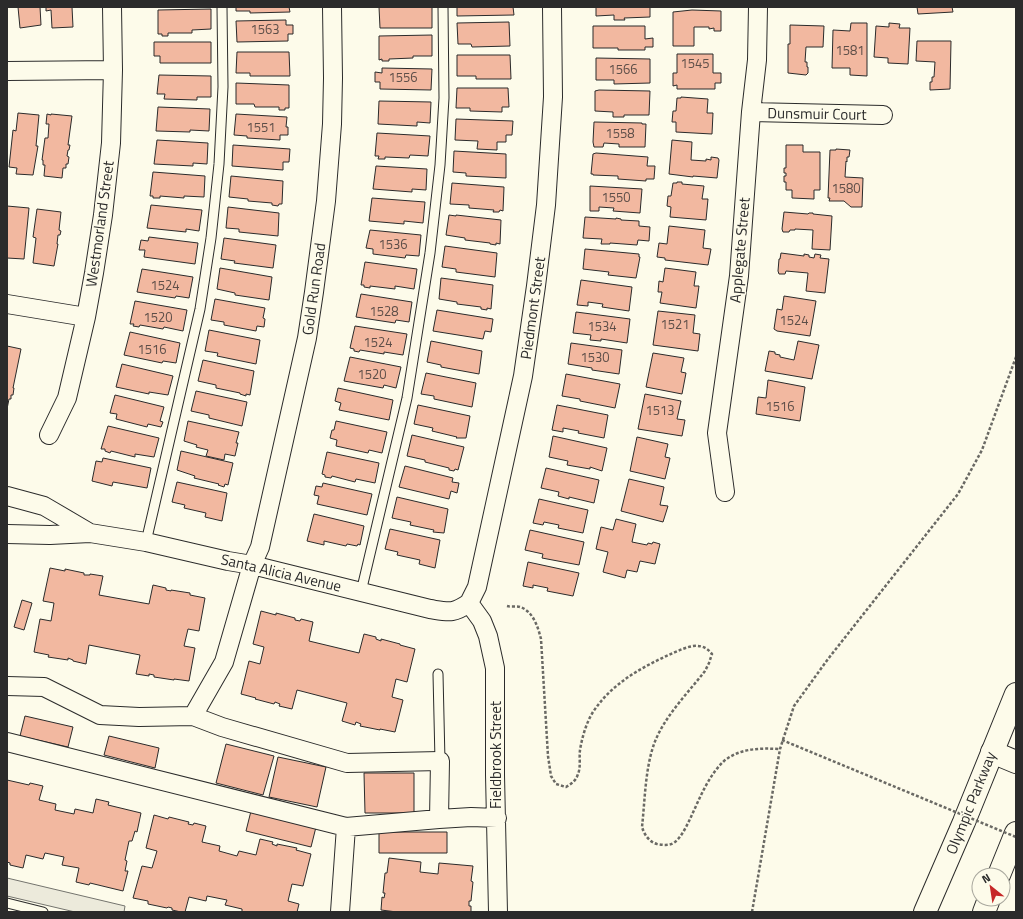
<svg xmlns="http://www.w3.org/2000/svg" width="1023" height="919" font-family="'Titillium Web',sans-serif">
<style>
.parking{fill:#eceadb;stroke:#74746e}
.building{fill:#f2b8a0;stroke:#2b2b2b}
.lines{fill:none;stroke-linecap:round;stroke-linejoin:round}
.service-casing{stroke:#2b2b2b;stroke-width:11}
.minor-casing{stroke:#2b2b2b;stroke-width:20}
.tertiary-casing{stroke:#2b2b2b;stroke-width:24}
.primary-casing{stroke:#2b2b2b;stroke-width:24}
.path{stroke:#6a6964;stroke-width:2.5;stroke-dasharray:3 2;stroke-linecap:butt}
.service{stroke:#fdfbea;stroke-width:9}
.minor{stroke:#fdfbea;stroke-width:18}
.tertiary{stroke:#fdfbea;stroke-width:22}
.primary{stroke:#fdfbea;stroke-width:22}
.path-bridge{stroke:#6a6964;stroke-width:2.5;stroke-dasharray:3 2;stroke-linecap:butt}
.labels{text-anchor:middle;stroke-width:3;stroke-linejoin:round;paint-order:stroke}
.number-label{font-size:13px;fill:#5d4e48}
.street-label{font-size:15px;fill:#2b2b2b;stroke:#fdfbea}
</style>
<rect width="100%" height="100%" fill="#fdfbea"/>
<path class="parking" d="M 7,878 L 125,906 L 124,912 L 75,912 L 7,896 Z"/>
<path class="building" d="M 18,7 L 40,7 L 41,25 L 20,28 Z
M 46,7 L 72,7 L 73,27 L 52,28 L 51,10 L 46,11 Z
M 236,7 L 289,7 L 290,12 L 250,13 L 250,11 L 236,11 Z
M 379,7 L 432,7 L 432,28 L 380,28 Z
M 457,7 L 513,7 L 514,15 L 457,16 Z
M 596,7 L 650,7 L 650,17 L 624,18 L 625,20 L 614,20 L 614,15 L 596,16 Z
M 917,7 L 952,7 L 953,12 L 918,14 Z
M 211,9 L 211,29 L 192,30 L 192,33 L 168,33 L 168,36 L 162,36 L 162,34 L 158,34 L 158,10 Z
M 692,10 L 721,11 L 721,31 L 714,31 L 714,28 L 709,29 L 709,27 L 694,27 L 694,46 L 673,46 L 673,12 Z
M 286,20 L 286,25 L 293,25 L 293,34 L 288,34 L 288,41 L 237,42 L 236,21 Z
M 509,22 L 510,46 L 472,47 L 471,44 L 458,44 L 457,23 Z
M 851,23 L 867,23 L 867,76 L 850,75 L 850,68 L 832,68 L 833,30 L 850,31 Z
M 889,23 L 900,24 L 899,28 L 910,28 L 908,64 L 888,63 L 888,58 L 874,57 L 876,26 L 889,27 Z
M 790,25 L 824,26 L 823,47 L 806,47 L 805,62 L 807,62 L 807,67 L 808,67 L 808,73 L 806,75 L 788,73 L 788,44 L 790,44 Z
M 593,26 L 645,26 L 645,39 L 653,38 L 653,47 L 645,47 L 645,50 L 618,50 L 618,48 L 593,48 Z
M 432,35 L 432,56 L 413,56 L 413,58 L 389,59 L 389,61 L 382,61 L 382,59 L 379,60 L 379,36 Z
M 917,41 L 951,41 L 950,89 L 930,90 L 930,82 L 932,82 L 932,77 L 934,77 L 935,62 L 916,61 Z
M 154,42 L 211,42 L 211,63 L 160,63 L 160,56 L 154,56 Z
M 237,52 L 289,52 L 290,76 L 250,76 L 250,73 L 236,73 Z
M 677,54 L 713,54 L 713,73 L 721,73 L 721,83 L 715,83 L 715,89 L 677,89 L 677,85 L 673,86 L 673,73 L 677,73 Z
M 457,55 L 510,55 L 511,79 L 476,79 L 476,76 L 457,76 Z
M 596,58 L 650,59 L 650,83 L 614,84 L 614,80 L 596,80 Z
M 382,68 L 432,69 L 431,90 L 380,89 L 380,82 L 375,82 L 375,72 L 382,73 Z
M 159,75 L 211,76 L 211,97 L 197,97 L 197,100 L 164,99 L 165,94 L 157,94 Z
M 236,83 L 289,85 L 289,108 L 285,108 L 285,110 L 279,110 L 279,107 L 255,107 L 254,104 L 236,104 Z
M 457,88 L 508,88 L 509,107 L 502,107 L 502,112 L 470,111 L 470,108 L 456,108 Z
M 599,90 L 650,91 L 649,115 L 624,115 L 624,117 L 613,117 L 613,112 L 595,111 L 595,91 Z
M 681,97 L 708,99 L 707,113 L 713,113 L 712,134 L 676,132 L 676,122 L 672,122 L 673,111 L 676,111 L 677,98 L 681,98 Z
M 379,101 L 431,102 L 430,123 L 417,122 L 417,126 L 378,124 Z
M 158,107 L 210,109 L 209,131 L 190,130 L 190,132 L 156,131 Z
M 18,113 L 39,115 L 36,146 L 38,146 L 33,175 L 16,174 L 17,168 L 9,167 L 13,130 L 16,131 Z
M 47,114 L 51,115 L 51,114 L 72,116 L 68,145 L 70,145 L 69,150 L 68,150 L 67,156 L 69,157 L 68,164 L 66,164 L 66,168 L 63,168 L 62,178 L 44,176 L 45,165 L 43,165 L 43,160 L 42,160 L 45,138 L 48,138 L 49,124 L 46,124 Z
M 236,114 L 287,117 L 286,127 L 288,127 L 288,135 L 280,135 L 280,140 L 247,138 L 247,136 L 234,135 Z
M 456,119 L 513,121 L 512,135 L 506,135 L 506,142 L 497,142 L 497,150 L 477,149 L 478,141 L 455,140 Z
M 594,122 L 642,123 L 642,124 L 646,124 L 645,147 L 619,147 L 619,144 L 604,143 L 603,147 L 594,147 L 593,142 Z
M 377,133 L 430,136 L 428,156 L 410,155 L 409,158 L 385,157 L 385,159 L 378,159 L 379,156 L 375,156 Z
M 157,140 L 208,143 L 207,164 L 193,163 L 193,166 L 154,164 Z
M 672,140 L 692,142 L 691,160 L 706,161 L 706,159 L 711,160 L 711,157 L 718,158 L 719,160 L 717,178 L 693,176 L 693,177 L 669,174 Z
M 233,145 L 290,149 L 289,162 L 283,162 L 283,170 L 232,166 Z
M 786,145 L 803,145 L 803,152 L 820,152 L 820,190 L 814,190 L 814,199 L 792,198 L 792,190 L 786,190 L 786,182 L 784,182 L 784,176 L 786,176 L 786,173 L 784,173 L 784,168 L 786,168 Z
M 836,149 L 850,150 L 849,157 L 847,157 L 847,162 L 846,161 L 845,177 L 863,178 L 862,207 L 851,207 L 844,201 L 829,201 L 830,198 L 828,198 L 830,150 L 836,150 Z
M 454,151 L 506,154 L 506,178 L 466,176 L 466,173 L 453,172 Z
M 596,153 L 648,157 L 647,166 L 655,166 L 654,179 L 646,179 L 646,181 L 618,179 L 618,176 L 593,175 L 593,174 L 591,174 L 593,154 Z
M 376,166 L 427,169 L 426,190 L 412,189 L 412,192 L 373,189 Z
M 153,172 L 205,176 L 204,197 L 184,196 L 184,198 L 160,196 L 160,198 L 153,198 L 153,196 L 150,196 Z
M 231,176 L 283,181 L 282,204 L 279,204 L 278,206 L 272,205 L 272,203 L 248,201 L 248,199 L 229,197 Z
M 677,182 L 682,182 L 682,184 L 704,186 L 702,199 L 708,199 L 706,220 L 670,217 L 671,207 L 667,206 L 668,196 L 671,196 L 673,183 L 677,183 Z
M 452,183 L 504,187 L 503,211 L 500,210 L 499,212 L 493,212 L 494,210 L 469,208 L 469,205 L 450,204 Z
M 590,186 L 642,189 L 640,213 L 613,211 L 614,208 L 599,207 L 599,211 L 590,211 Z
M 372,198 L 425,202 L 423,223 L 404,221 L 404,224 L 369,221 Z
M 151,205 L 202,210 L 199,231 L 186,229 L 186,232 L 147,228 Z
M 7,206 L 29,208 L 24,259 L 7,258 Z
M 228,207 L 279,213 L 278,236 L 239,232 L 239,229 L 226,228 Z
M 37,209 L 61,212 L 59,230 L 61,231 L 60,235 L 58,235 L 57,244 L 58,244 L 54,266 L 33,263 L 36,238 L 33,237 Z
M 784,212 L 808,214 L 809,213 L 813,213 L 813,214 L 832,216 L 830,250 L 812,249 L 813,230 L 795,229 L 795,230 L 790,230 L 789,232 L 783,232 L 782,229 Z
M 449,215 L 456,216 L 456,215 L 501,220 L 500,244 L 496,243 L 496,245 L 490,244 L 490,243 L 465,240 L 465,238 L 446,235 Z
M 585,217 L 616,219 L 616,218 L 621,219 L 621,220 L 639,221 L 639,226 L 650,227 L 649,241 L 638,240 L 637,245 L 610,243 L 610,244 L 601,244 L 602,239 L 583,238 Z
M 669,226 L 705,230 L 703,248 L 711,249 L 708,265 L 665,260 L 665,258 L 657,257 L 659,243 L 667,244 Z
M 370,230 L 421,235 L 419,256 L 406,255 L 405,258 L 373,254 L 373,249 L 366,248 Z
M 149,237 L 198,243 L 195,264 L 144,257 L 145,250 L 139,250 L 141,240 L 148,241 Z
M 224,238 L 276,245 L 273,268 L 234,263 L 235,261 L 221,259 Z
M 445,246 L 497,253 L 495,277 L 456,272 L 456,269 L 442,267 Z
M 585,249 L 639,254 L 639,257 L 640,257 L 636,278 L 608,275 L 609,272 L 583,269 Z
M 781,253 L 804,256 L 804,254 L 809,255 L 809,257 L 814,258 L 815,254 L 821,255 L 820,258 L 829,259 L 825,293 L 806,291 L 808,273 L 786,271 L 785,274 L 779,274 L 778,271 L 779,259 L 780,259 Z
M 365,262 L 417,269 L 414,289 L 395,286 L 395,289 L 370,286 L 370,288 L 364,287 L 364,285 L 361,285 Z
M 220,268 L 272,277 L 269,300 L 235,295 L 235,293 L 217,289 Z
M 665,268 L 696,272 L 694,286 L 699,286 L 696,308 L 660,303 L 662,292 L 658,292 L 659,281 L 663,282 Z
M 142,269 L 193,277 L 189,298 L 176,296 L 175,298 L 137,292 Z
M 441,278 L 493,285 L 491,309 L 487,308 L 487,310 L 481,309 L 481,307 L 457,304 L 457,302 L 439,299 Z
M 581,280 L 632,287 L 629,311 L 602,307 L 603,304 L 588,302 L 588,306 L 577,305 Z
M 361,294 L 412,302 L 409,322 L 396,320 L 395,323 L 356,317 Z
M 784,296 L 816,301 L 810,336 L 777,331 L 774,329 L 777,309 L 782,310 Z
M 215,299 L 265,308 L 263,318 L 265,319 L 264,327 L 257,326 L 256,331 L 224,325 L 224,322 L 211,320 Z
M 135,301 L 187,310 L 183,331 L 164,327 L 163,329 L 140,325 L 139,327 L 133,326 L 134,324 L 130,324 Z
M 437,310 L 493,319 L 491,332 L 485,331 L 483,339 L 433,331 Z
M 658,311 L 695,315 L 693,333 L 700,334 L 698,351 L 653,345 Z
M 576,312 L 630,319 L 627,343 L 601,339 L 601,341 L 590,340 L 591,335 L 573,333 Z
M 355,326 L 407,334 L 403,355 L 384,352 L 384,354 L 360,350 L 359,352 L 354,351 L 354,349 L 350,348 Z
M 209,330 L 260,340 L 256,364 L 217,356 L 218,353 L 205,351 Z
M 130,332 L 180,343 L 176,363 L 163,361 L 162,363 L 124,355 Z
M 431,341 L 482,351 L 479,374 L 441,367 L 441,365 L 427,362 Z
M 798,341 L 819,345 L 812,379 L 765,371 L 769,351 L 775,352 L 775,354 L 780,355 L 780,357 L 794,360 Z
M 571,343 L 622,350 L 619,374 L 592,370 L 592,368 L 568,364 Z
M 7,346 L 21,349 L 13,388 L 14,388 L 13,395 L 11,395 L 11,399 L 9,399 L 7,409 Z
M 653,353 L 684,358 L 681,372 L 686,373 L 682,394 L 646,387 Z
M 350,357 L 401,367 L 396,388 L 384,385 L 383,388 L 344,381 Z
M 203,360 L 254,371 L 250,395 L 246,394 L 246,396 L 240,394 L 240,393 L 216,388 L 216,385 L 198,381 Z
M 122,364 L 173,376 L 168,395 L 149,392 L 149,394 L 116,387 Z
M 426,373 L 476,383 L 472,407 L 434,399 L 434,396 L 421,394 Z
M 566,374 L 620,384 L 615,408 L 580,401 L 580,399 L 562,396 Z
M 768,380 L 805,387 L 800,421 L 756,414 L 758,397 L 766,398 Z
M 338,388 L 393,400 L 389,420 L 339,410 L 341,403 L 335,401 Z
M 196,391 L 247,402 L 242,426 L 209,418 L 209,415 L 191,411 Z
M 645,394 L 681,401 L 677,419 L 685,420 L 682,436 L 638,429 Z
M 115,395 L 164,407 L 160,421 L 163,422 L 161,427 L 148,424 L 147,427 L 116,419 L 117,414 L 110,413 Z
M 418,405 L 470,416 L 466,438 L 456,438 L 457,437 L 432,431 L 433,428 L 414,424 Z
M 557,405 L 608,415 L 604,438 L 578,433 L 579,431 L 563,428 L 563,432 L 552,430 Z
M 188,421 L 239,432 L 236,443 L 238,443 L 235,456 L 225,454 L 224,460 L 206,456 L 208,450 L 196,447 L 197,445 L 184,441 Z
M 336,421 L 387,432 L 382,453 L 369,450 L 368,453 L 336,446 L 337,440 L 330,438 L 332,430 L 334,430 Z
M 108,426 L 159,438 L 154,457 L 135,454 L 135,457 L 111,451 L 110,453 L 105,451 L 105,449 L 101,449 Z
M 412,435 L 464,447 L 458,470 L 455,469 L 454,471 L 449,470 L 449,468 L 425,462 L 425,460 L 407,456 Z
M 553,436 L 607,448 L 602,471 L 590,467 L 590,469 L 567,465 L 568,461 L 549,457 Z
M 637,437 L 668,444 L 665,457 L 670,458 L 665,479 L 630,471 Z
M 181,451 L 233,463 L 228,485 L 225,484 L 224,487 L 218,485 L 219,484 L 194,478 L 195,476 L 177,470 Z
M 327,452 L 379,463 L 375,483 L 356,479 L 355,482 L 332,476 L 331,478 L 325,477 L 325,475 L 322,474 Z
M 103,458 L 151,468 L 147,488 L 113,482 L 112,486 L 92,481 L 96,461 L 102,462 Z
M 405,466 L 453,478 L 452,482 L 459,483 L 457,493 L 451,491 L 449,499 L 399,487 Z
M 546,468 L 599,480 L 594,503 L 569,497 L 569,499 L 558,496 L 559,492 L 541,488 Z
M 629,479 L 664,487 L 660,505 L 668,506 L 663,522 L 621,511 Z
M 177,482 L 227,493 L 222,521 L 205,517 L 206,513 L 184,508 L 185,505 L 172,502 Z
M 323,483 L 372,494 L 367,515 L 317,504 L 319,496 L 314,495 L 316,486 L 322,487 Z
M 397,497 L 448,509 L 444,533 L 433,532 L 434,530 L 410,525 L 411,522 L 392,518 Z
M 539,499 L 588,510 L 583,533 L 558,528 L 559,525 L 544,522 L 543,525 L 533,523 Z
M 314,514 L 364,526 L 360,545 L 358,544 L 357,546 L 347,544 L 346,546 L 324,541 L 324,545 L 307,541 Z
M 616,519 L 636,524 L 632,542 L 647,545 L 648,543 L 652,544 L 653,542 L 660,544 L 655,564 L 640,561 L 637,572 L 627,570 L 625,578 L 603,572 L 608,552 L 596,549 L 601,527 L 613,530 Z
M 390,529 L 440,540 L 435,568 L 419,564 L 420,560 L 397,555 L 398,552 L 385,549 Z
M 530,530 L 584,542 L 579,565 L 542,558 L 543,554 L 525,550 Z
M 528,562 L 579,573 L 573,596 L 547,591 L 548,588 L 533,585 L 533,588 L 523,586 Z
M 50,568 L 65,571 L 65,569 L 84,573 L 84,575 L 90,575 L 90,574 L 103,576 L 99,595 L 149,604 L 153,585 L 166,588 L 166,590 L 171,591 L 171,590 L 190,593 L 190,595 L 205,598 L 199,631 L 188,629 L 184,646 L 195,648 L 189,681 L 174,679 L 174,680 L 154,677 L 154,675 L 149,674 L 149,676 L 136,674 L 140,655 L 89,645 L 86,664 L 73,661 L 73,660 L 68,658 L 68,660 L 48,657 L 49,655 L 34,652 L 40,619 L 51,621 L 54,603 L 43,601 Z
M 22,600 L 32,603 L 24,630 L 14,627 Z
M 261,611 L 276,615 L 276,613 L 295,618 L 295,620 L 300,621 L 301,619 L 313,622 L 309,641 L 359,653 L 364,634 L 376,637 L 376,639 L 381,641 L 381,639 L 400,644 L 400,645 L 415,649 L 407,682 L 396,679 L 392,697 L 403,700 L 395,732 L 380,729 L 380,730 L 360,726 L 361,724 L 356,722 L 355,725 L 342,721 L 347,703 L 297,690 L 292,709 L 279,706 L 280,704 L 275,702 L 274,704 L 255,699 L 256,698 L 241,694 L 249,661 L 260,664 L 264,647 L 253,644 Z
M 25,716 L 73,727 L 68,747 L 20,736 Z
M 109,736 L 159,748 L 155,768 L 104,755 Z
M 226,744 L 274,756 L 263,795 L 216,783 Z
M 278,757 L 326,767 L 317,807 L 269,797 Z
M 364,773 L 414,773 L 414,813 L 365,813 Z
M 7,780 L 29,785 L 30,783 L 43,786 L 39,800 L 56,804 L 55,810 L 74,814 L 75,809 L 93,813 L 96,799 L 109,802 L 108,805 L 141,813 L 137,832 L 135,831 L 132,841 L 129,841 L 125,860 L 127,861 L 125,871 L 128,871 L 123,891 L 90,883 L 89,885 L 76,882 L 79,868 L 62,865 L 64,857 L 45,853 L 43,859 L 26,855 L 23,868 L 10,865 L 10,863 L 7,862 Z
M 251,811 L 316,827 L 311,847 L 246,831 Z
M 154,815 L 168,819 L 169,817 L 189,822 L 188,824 L 193,825 L 194,823 L 206,826 L 202,842 L 220,846 L 219,851 L 237,856 L 239,851 L 256,855 L 260,839 L 273,842 L 272,844 L 277,846 L 277,844 L 297,848 L 296,850 L 311,854 L 303,886 L 292,884 L 288,901 L 299,904 L 297,912 L 242,912 L 242,909 L 225,905 L 227,900 L 207,896 L 206,901 L 189,897 L 185,912 L 181,912 L 172,910 L 172,908 L 168,907 L 167,908 L 148,904 L 148,901 L 133,898 L 142,866 L 152,868 L 157,851 L 146,848 Z
M 379,832 L 447,832 L 447,853 L 379,853 Z
M 389,858 L 421,862 L 420,872 L 438,874 L 439,863 L 473,866 L 471,881 L 473,882 L 471,901 L 469,901 L 469,906 L 471,906 L 471,912 L 397,912 L 381,910 L 382,897 L 384,898 L 385,893 L 383,893 L 385,873 L 387,873 Z"/>
<g class="lines">
<g class="service-casing">
<path id="service" d="M 146,542 L 200,309 L 211,238 L 219,164 L 223,87 L 222,7
M 361,592 L 407,398 L 430,253 L 440,165 L 444,98 L 443,7
M 438,674 L 440,761
M 7,903 L 43,912"/>
</g>
<g class="minor-casing">
<path id="minor" d="M 7,71 L 113,70
M 751,112 L 883,115
M 7,304 L 86,317
M 49,435 L 67,398 L 86,317 L 94,273 L 103,215 L 111,143 L 113,70 L 112,7
M 725,492 L 717,433 L 739,276 L 751,112 L 757,60 L 758,7
M 7,496 L 44,506 L 90,533
M 7,534 L 50,535 L 90,533 L 146,542 L 228,561 L 252,565 L 430,609 C 449,612 453,614 469,603
M 469,603 L 477,587 L 523,376 L 536,286 L 546,205 L 553,97 L 552,7
M 469,603 L 482,621 L 488,636 L 495,668 L 495,775 L 498,912
M 7,686 L 44,687 L 100,715 L 139,717 L 193,716 L 222,727 L 347,763 L 440,761 L 439,819 L 471,817 L 497,818
M 193,716 L 224,662 L 252,565 L 260,547 L 307,338 L 314,292 L 326,201 L 332,124 L 333,78 L 332,7
M 7,742 L 346,827 L 439,819
M 340,912 L 346,827"/>
</g>
<g class="tertiary-casing">
<path id="tertiary" d="M 992,752 L 1016,762"/>
</g>
<g class="primary-casing">
<path id="primary" d="M 999,875 L 1016,833
M 925,912 L 964,822 L 1016,694
M 984,912 L 989,899"/>
</g>
<path class="path" d="M 507,606 C 511,607 517,606 520,607 C 533,611 538,627 541,639 L 548,756 L 551,776 L 556,784 L 566,787 C 571,784 576,781 578,774 C 581,767 579,758 580,750 C 582,738 586,723 593,712 C 612,683 642,667 673,653 C 687,647 701,640 712,654 L 709,663 L 705,671 C 687,694 664,717 654,744 C 645,770 645,800 642,827 C 644,834 649,842 657,844 C 663,845 670,846 675,842 C 682,836 686,827 690,819 C 699,800 708,776 724,761 C 740,748 760,748 780,749
M 752,912 L 780,749 L 794,706 L 828,659 L 958,494 L 982,450 L 1016,357"/>
<use href="#service" class="service"/>
<use href="#minor" class="minor"/>
<use href="#tertiary" class="tertiary"/>
<use href="#primary" class="primary"/>
<path class="path-bridge" d="M 782,740 L 1016,837"/>
</g>
<g class="labels">
<g class="number-label">
<text x="265" y="34">1563</text>
<text x="850" y="55">1581</text>
<text x="695" y="68">1545</text>
<text x="623" y="74">1566</text>
<text x="403" y="82">1556</text>
<text x="261" y="132">1551</text>
<text x="620" y="138">1558</text>
<text x="846" y="193">1580</text>
<text x="616" y="202">1550</text>
<text x="393" y="249">1536</text>
<text x="165" y="290">1524</text>
<text x="384" y="316">1528</text>
<text x="158" y="322">1520</text>
<text x="794" y="325">1524</text>
<text x="675" y="329">1521</text>
<text x="602" y="331">1534</text>
<text x="378" y="347">1524</text>
<text x="152" y="354">1516</text>
<text x="595" y="362">1530</text>
<text x="372" y="379">1520</text>
<text x="780" y="411">1516</text>
<text x="660" y="415">1513</text>
</g>
<g class="street-label">
<text transform="translate(817 114) rotate(1)" y="5">Dunsmuir Court</text>
<text transform="translate(100 224) rotate(-82)" y="5">Westmorland Street</text>
<text transform="translate(740 250) rotate(-85)" y="5">Applegate Street</text>
<text transform="translate(314 289) rotate(-82)" y="5">Gold Run Road</text>
<text transform="translate(533 308) rotate(-82)" y="5">Piedmont Street</text>
<text transform="translate(281 573) rotate(13)" y="5">Santa Alicia Avenue</text>
<text transform="translate(496 755) rotate(-90)" y="5">Fieldbrook Street</text>
<text transform="translate(971 803) rotate(-68)" y="5">Olympic Parkway</text>
</g>
</g>
<rect width="1023" height="919" fill="none" stroke="#2b2b2b" stroke-width="16"/>
<g transform="translate(991 887) rotate(330)"><circle r="19" fill="#fdfbea" stroke="#a9a89e"/>
<path d="M0-3L7 15L0 10L-7 15Z" fill="#c62828"/>
<text y="-6" font-size="11" font-weight="bold" text-anchor="middle" fill="#2b2b2b">N</text>
</g>
</svg>
